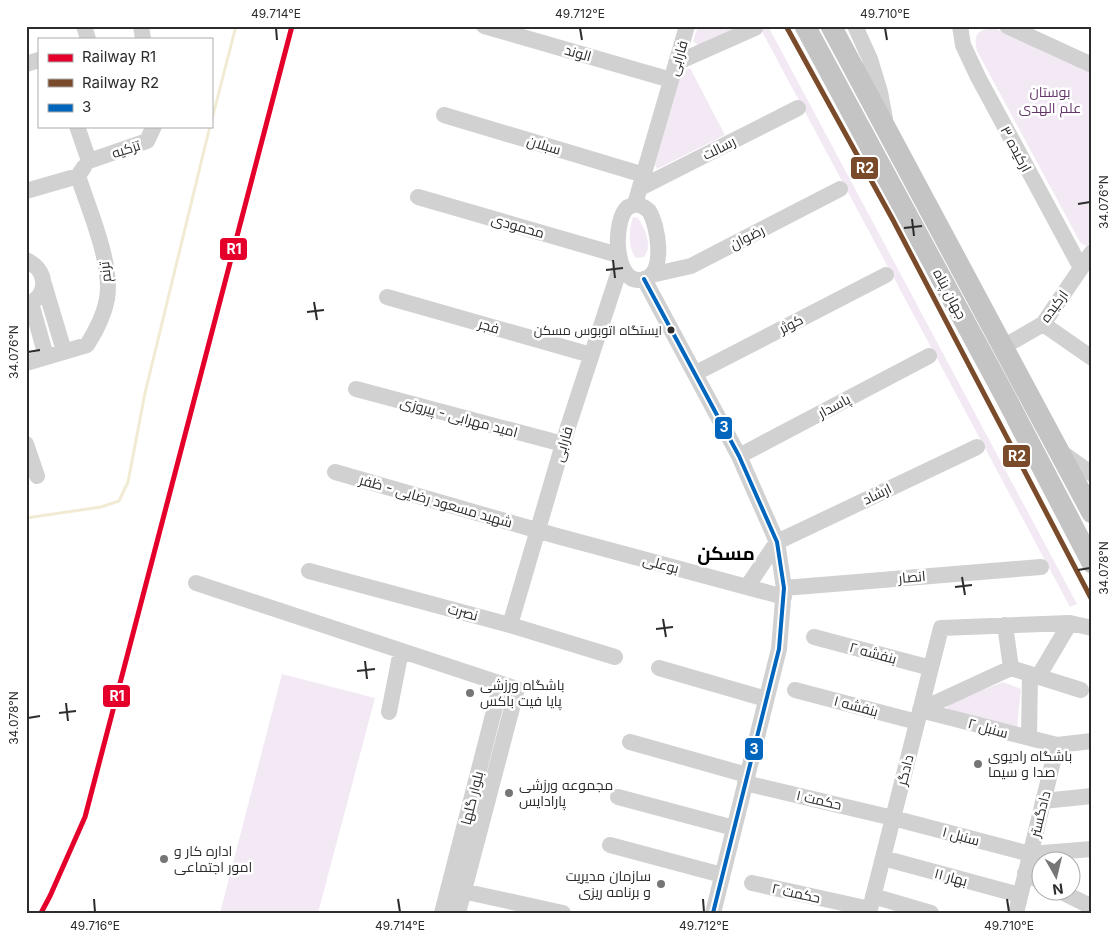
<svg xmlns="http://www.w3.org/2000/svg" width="1118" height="939" font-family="Inter,Cairo,sans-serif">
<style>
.green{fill:#f2e9f4}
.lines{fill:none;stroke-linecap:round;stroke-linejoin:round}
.stream{stroke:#f2ebd4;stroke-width:3}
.minor{stroke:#d1d1d1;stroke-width:16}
.major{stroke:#c4c4c4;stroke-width:21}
.rail-casing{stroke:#b8b8b8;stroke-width:5}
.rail{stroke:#fff;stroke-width:3;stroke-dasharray:9;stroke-linecap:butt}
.bus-1-casing{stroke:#fff;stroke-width:8}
.bus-1{stroke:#0065bd;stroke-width:4}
.rail-1-casing{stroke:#fff;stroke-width:9}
.rail-2-casing{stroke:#fff;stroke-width:9}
.rail-1{stroke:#e4002b;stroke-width:5}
.rail-2{stroke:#7a4b2a;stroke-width:5}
.ticks{fill:none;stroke:#2c2c2c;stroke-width:2}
.bus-dot{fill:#2c2c2c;stroke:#fff;stroke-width:2}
.poi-dot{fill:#767676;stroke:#fff;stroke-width:2}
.labels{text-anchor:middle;stroke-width:5;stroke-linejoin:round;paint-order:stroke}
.bus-label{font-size:13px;fill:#2c2c2c;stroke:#fff;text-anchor:end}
.street-label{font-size:14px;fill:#2c2c2c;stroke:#fff}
.park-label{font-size:14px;fill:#65366a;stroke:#fff}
.poi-label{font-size:14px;fill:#2c2c2c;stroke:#fff;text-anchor:start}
.district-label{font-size:19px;font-weight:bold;fill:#000;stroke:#fff}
.line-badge{stroke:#fff;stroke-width:2}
.badge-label{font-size:14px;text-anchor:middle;font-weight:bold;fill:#fff}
.neatline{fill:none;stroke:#2c2c2c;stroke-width:2}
.ticks-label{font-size:12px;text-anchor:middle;fill:#2c2c2c}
</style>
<rect width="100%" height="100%" fill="#fff"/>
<path class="green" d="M 698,26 L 742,26 L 698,45 L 693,41 Z
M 759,26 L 768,26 L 1077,604 L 1070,607 Z
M 987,29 L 996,29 L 1092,72 L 1092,241 L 1086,246 L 1080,242 L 977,51 C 974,39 975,31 987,29 Z
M 690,68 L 725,135 L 657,169 L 655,164 L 682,72 Z
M 633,217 L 638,218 C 645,228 653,246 644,257 L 636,258 C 627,247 629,229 633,217 Z
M 282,674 L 375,698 L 318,913 L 220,913 Z
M 1003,682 L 1021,689 L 1017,728 L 947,710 L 947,704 Z"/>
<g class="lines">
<path class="stream" d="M 211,123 L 236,26
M 26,518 L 101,507 L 119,501 L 128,482 L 145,393 L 210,126"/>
<path class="minor" d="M 84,26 L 88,39
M 141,26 L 143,39
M 484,26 L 671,80
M 855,26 L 870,59 L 880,92 L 885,119
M 960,26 L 963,45 L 978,77 L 1081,268
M 1007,26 L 1092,65
M 676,63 L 755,28
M 26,64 L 39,60
M 444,115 L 644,175
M 77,126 L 89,161
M 89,161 L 147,141 L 154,126
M 640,188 L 798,108
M 26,191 L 78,176 L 84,167
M 418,197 L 618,255
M 635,204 C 640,205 645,207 649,211 C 658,225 666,272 645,279 C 613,289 612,220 628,207 C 629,207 634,205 635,204 Z
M 635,204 L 687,26
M 26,260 C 48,270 50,296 26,305
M 651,275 L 691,266 L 840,189
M 644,279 L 739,456 L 777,542 L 784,588 L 779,649 L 713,913
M 44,284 L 64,351
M 387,297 L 591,355
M 31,303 L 46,356
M 1043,324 L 1092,358
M 1003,347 L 1043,324 L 1092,252
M 26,363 L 87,345 C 96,331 104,315 107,299 C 113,264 89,210 78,176
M 696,373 L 886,275
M 356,389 L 563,444
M 26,444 L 37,476
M 1061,452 L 1092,474
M 739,456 L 929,356
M 335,472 L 557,536 L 784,597
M 309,571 L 510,625 L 615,657
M 196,583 L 517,689 L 458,913
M 747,587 L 777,542 L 977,447
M 784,588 L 1041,567
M 510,625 L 568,427 L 621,265
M 1005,625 L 1011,668
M 814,637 L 931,668
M 659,668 L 766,699
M 1038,677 L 1070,623
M 795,690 L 917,722
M 920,710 L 1057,745 L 1092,741
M 920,710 L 1011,668 L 1081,690
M 389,712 L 401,651
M 1029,738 L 1030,674
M 630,742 L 747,775
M 745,783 L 893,818 L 1030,854 L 1092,849
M 618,797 L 734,828
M 1043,801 L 1092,796
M 610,845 L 722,875
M 883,858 L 1020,895
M 1025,873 L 1040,881
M 752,883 L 870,909
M 453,889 L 563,913
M 1062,892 L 1092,907
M 873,896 L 931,913
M 442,913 L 501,684
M 869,913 L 941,628 L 1070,623 L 1092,628
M 1016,913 L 1057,745"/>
<path class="major" d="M 805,26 L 1006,398 L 1092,563
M 831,26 L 1092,513"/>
<g class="rail-casing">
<path id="rail" d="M 786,26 L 893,220 L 1092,600"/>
</g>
<use href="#rail" class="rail"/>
<g class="bus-1-casing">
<path id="bus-1" d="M 644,279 L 739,456 L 777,542 L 784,588 L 779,649 L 713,913"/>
</g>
<use href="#bus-1" class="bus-1"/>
<g class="rail-1-casing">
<path id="rail-1" d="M 41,913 L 50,896 L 85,817 L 292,26"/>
</g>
<g class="rail-2-casing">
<path id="rail-2" d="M 786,26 L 893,220 L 1092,600"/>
</g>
<use href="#rail-1" class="rail-1"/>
<use href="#rail-2" class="rail-2"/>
</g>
<path class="ticks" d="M 276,28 L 277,40M 580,28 L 582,40M 885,28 L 887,40M 1078,204 L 1090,202M 912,219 L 914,236M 904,228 L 922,226M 613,260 L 615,278M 606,270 L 623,268M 314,302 L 317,320M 307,312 L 324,310M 28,352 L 40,350M 1078,570 L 1090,568M 962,577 L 965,595M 955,587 L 972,585M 663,619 L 666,637M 656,629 L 673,627M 365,661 L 367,679M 357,671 L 375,669M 66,703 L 68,721M 59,713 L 76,711M 28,718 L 40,716M 94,899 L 95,912M 398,899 L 400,912M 703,899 L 704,912M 1007,899 L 1009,912"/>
<circle class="bus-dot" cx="671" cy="330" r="4.5"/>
<g class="poi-dot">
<circle cx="470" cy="693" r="5"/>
<circle cx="978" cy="764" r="5"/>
<circle cx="509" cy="793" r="5"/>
<circle cx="164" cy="859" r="5"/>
<circle cx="661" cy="884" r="5"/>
</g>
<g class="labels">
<g class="bus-label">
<text x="662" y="335">ایستگاه اتوبوس مسکن</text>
</g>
<g class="street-label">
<text transform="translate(578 53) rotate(16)" y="5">الوند</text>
<text transform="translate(678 58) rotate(-74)" y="5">فارابی</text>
<text transform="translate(544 145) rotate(17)" y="5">سبلان</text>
<text transform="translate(719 148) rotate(-27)" y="5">رسالت</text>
<text transform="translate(126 149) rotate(-18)" y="5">تزکیه</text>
<text transform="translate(1016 149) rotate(62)" y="5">ارکیده ۳</text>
<text transform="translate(518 226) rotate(16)" y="5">محمودی</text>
<text transform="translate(747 237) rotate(-27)" y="5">رضوان</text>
<text transform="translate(105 272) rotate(-96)" y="5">ترنم</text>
<text transform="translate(950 294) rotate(62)" y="5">جهان پناه</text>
<text transform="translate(1054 306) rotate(-54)" y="5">ارکیده</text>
<text transform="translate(791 324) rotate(-27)" y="5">کوثر</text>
<text transform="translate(489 326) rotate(16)" y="5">فجر</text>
<text transform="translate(834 406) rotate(-28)" y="5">پاسدار</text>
<text transform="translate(459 417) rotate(15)" y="5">امید مهرابی - پیروزی</text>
<text transform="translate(563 444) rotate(-74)" y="5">فارابی</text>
<text transform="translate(877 494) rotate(-26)" y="5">ارشاد</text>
<text transform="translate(436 501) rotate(16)" y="5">شهید مسعود رضایی - ظفر</text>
<text transform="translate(661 564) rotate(15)" y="5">بوعلی</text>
<text transform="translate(912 577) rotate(-5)" y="5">انصار</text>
<text transform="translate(463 612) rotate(15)" y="5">نصرت</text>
<text transform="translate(873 653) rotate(15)" y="5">بنفشه ۲</text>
<text transform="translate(856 706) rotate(15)" y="5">بنفشه ۱</text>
<text transform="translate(988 728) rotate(15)" y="5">سنبل ۲</text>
<text transform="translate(905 770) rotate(-76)" y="5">دادگر</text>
<text transform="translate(472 798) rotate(-76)" y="5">بلوار گلها</text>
<text transform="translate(819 800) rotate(13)" y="5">حکمت ۱</text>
<text transform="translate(1040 814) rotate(-76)" y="5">دادگستر</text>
<text transform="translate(961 836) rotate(15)" y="5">سنبل ۱</text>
<text transform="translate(951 877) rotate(15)" y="5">بهار ۱۱</text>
<text transform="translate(796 893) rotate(12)" y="5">حکمت ۲</text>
</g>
<g class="park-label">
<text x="1050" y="97">بوستان<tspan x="1050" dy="16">علم الهدی</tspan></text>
</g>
<g class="poi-label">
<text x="480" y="690">باشگاه ورزشی<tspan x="480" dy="16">پایا فیت باکس</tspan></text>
<text x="988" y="761">باشگاه رادیوی<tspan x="988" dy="16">صدا و سیما</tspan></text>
<text x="519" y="790">مجموعه ورزشی<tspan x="519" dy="16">پارادایس</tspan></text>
<text x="174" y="856">اداره کار و<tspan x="174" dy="16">امور اجتماعی</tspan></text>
<text x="651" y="881" text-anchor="end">سازمان مدیریت<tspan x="651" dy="16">و برنامه ریزی</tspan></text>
</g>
<g class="district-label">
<text x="726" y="560">مسکن</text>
</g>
</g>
<g class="line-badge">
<rect x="850" y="156" width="29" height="24" rx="5" fill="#7a4b2a"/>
<rect x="219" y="237" width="29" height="24" rx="5" fill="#e4002b"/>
<rect x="714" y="416" width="19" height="24" rx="5" fill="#0065bd"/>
<rect x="1002" y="444" width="29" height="24" rx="5" fill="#7a4b2a"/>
<rect x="102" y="684" width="29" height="24" rx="5" fill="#e4002b"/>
<rect x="744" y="737" width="20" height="24" rx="5" fill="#0065bd"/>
</g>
<g class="badge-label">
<text x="865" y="173">R2</text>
<text x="234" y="254">R1</text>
<text x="724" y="432">3</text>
<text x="1017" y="461">R2</text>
<text x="117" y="701">R1</text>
<text x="754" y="754">3</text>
</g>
<rect width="1118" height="939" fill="none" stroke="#ffffff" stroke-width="55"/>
<rect x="38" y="38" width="175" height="90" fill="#ffffff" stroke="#ababab"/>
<rect x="48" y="54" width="25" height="8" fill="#e4002b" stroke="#ababab"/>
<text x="82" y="62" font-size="15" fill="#2c2c2c">Railway R1</text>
<rect x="48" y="79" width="25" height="8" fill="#7a4b2a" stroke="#ababab"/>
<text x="82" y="88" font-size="15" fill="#2c2c2c">Railway R2</text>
<rect x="48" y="104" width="25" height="8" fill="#0065bd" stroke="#ababab"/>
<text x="82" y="112" font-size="15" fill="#2c2c2c">3</text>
<g transform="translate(1056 876) rotate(172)"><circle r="24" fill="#ffffff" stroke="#ababab"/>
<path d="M0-4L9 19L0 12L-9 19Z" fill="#767676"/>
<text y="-8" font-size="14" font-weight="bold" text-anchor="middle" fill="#2c2c2c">N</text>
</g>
<rect x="28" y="28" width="1062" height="884" class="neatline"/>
<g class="ticks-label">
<text x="276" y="18">49.714°E</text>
<text x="580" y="18">49.712°E</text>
<text x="885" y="18">49.710°E</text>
<text transform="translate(1104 202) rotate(-90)" y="4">34.076°N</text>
<text transform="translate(14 352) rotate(-90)" y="4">34.076°N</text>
<text transform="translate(1104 568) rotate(-90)" y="4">34.078°N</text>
<text transform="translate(14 718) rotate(-90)" y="4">34.078°N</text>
<text x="95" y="930">49.716°E</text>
<text x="400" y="930">49.714°E</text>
<text x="704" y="930">49.712°E</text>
<text x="1009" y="930">49.710°E</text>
</g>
</svg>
